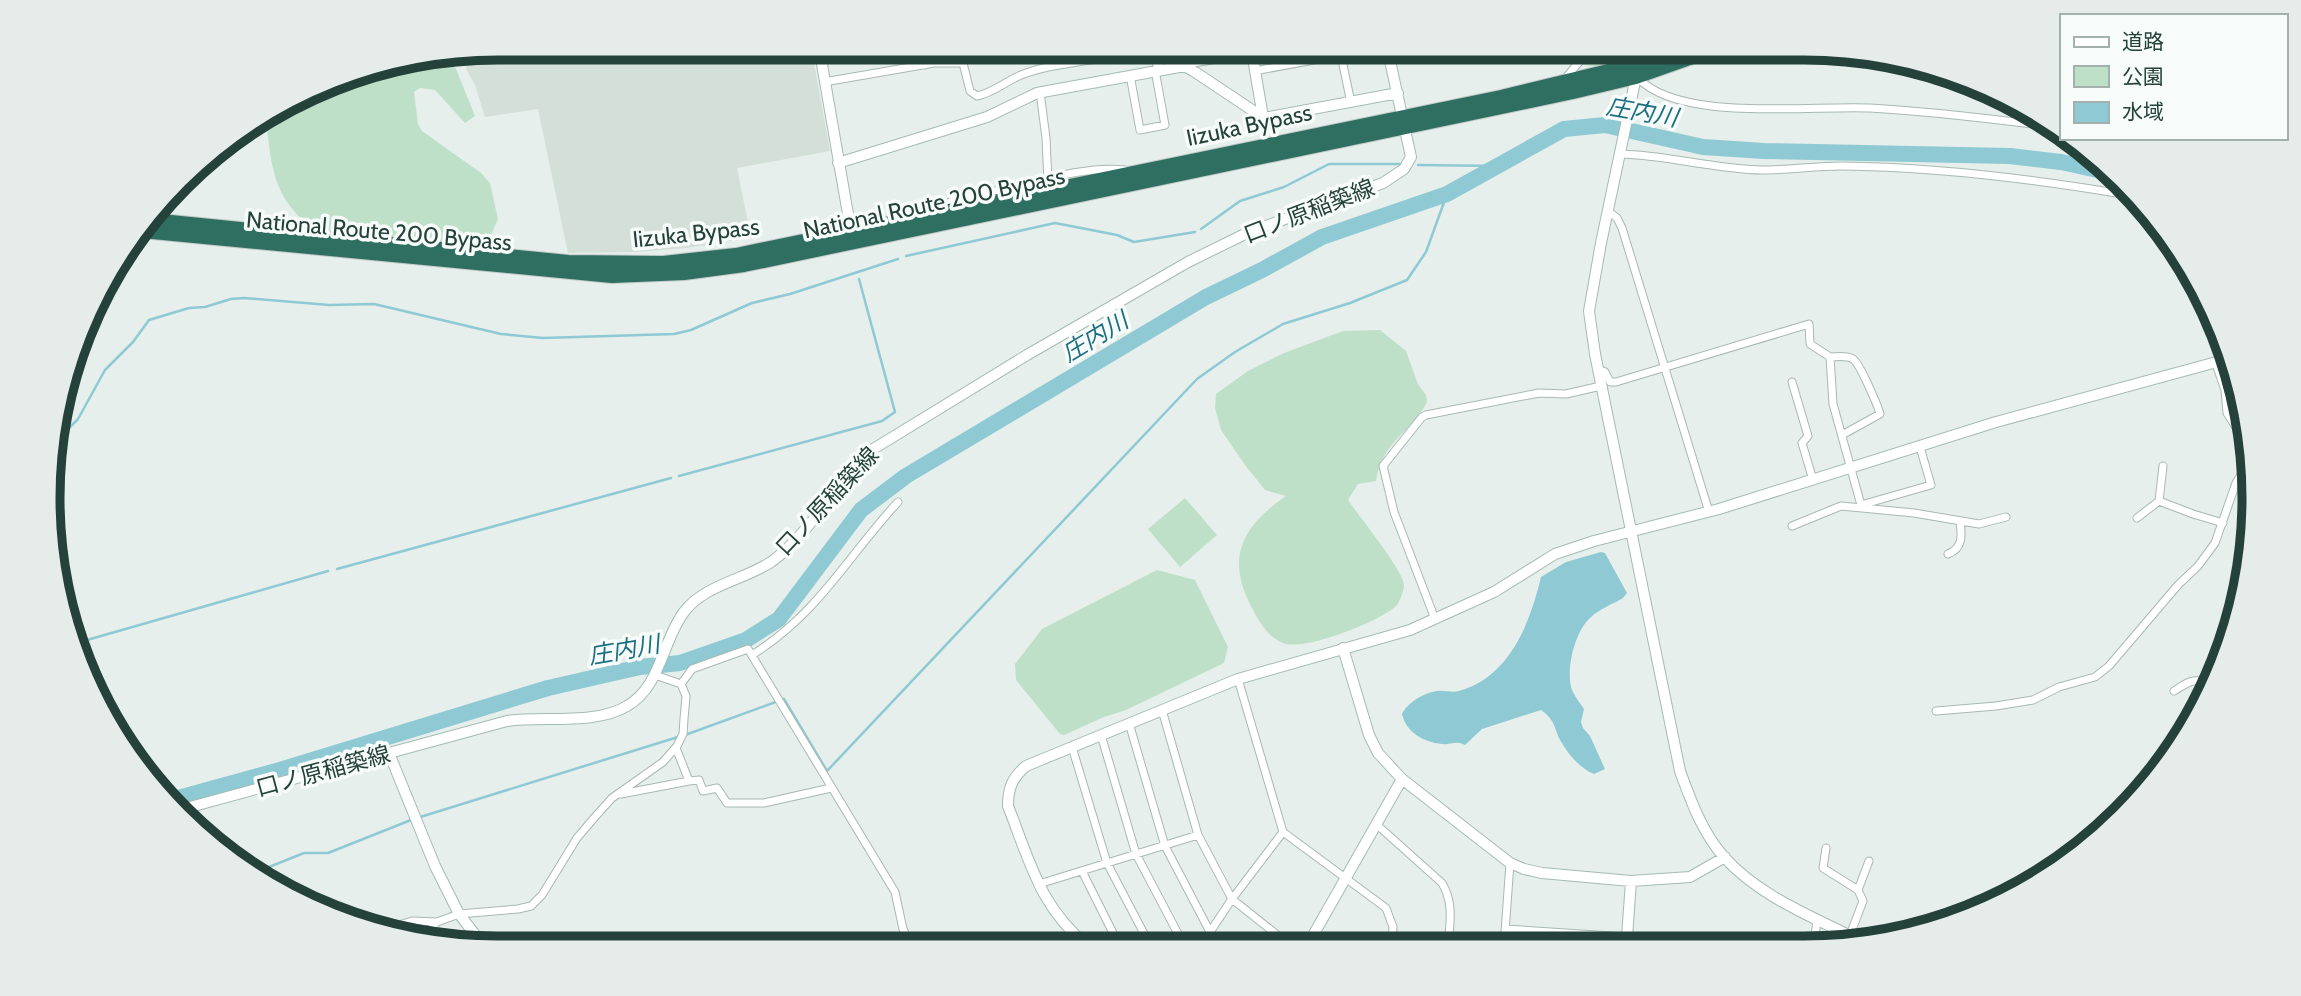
<svg xmlns="http://www.w3.org/2000/svg" width="2301" height="996" font-family="Cabin,'Noto Sans JP',sans-serif">
<style>
.built{fill:#d4dfda}
.green{fill:#bfe0c8}
.water{fill:#8ec9d4}
.lines{fill:none;stroke-linecap:round;stroke-linejoin:round}
.stream{stroke:#8ec9d4;stroke-width:2.5}
.river{stroke:#8ec9d4;stroke-width:16}
.street-casing{stroke:#a8b8b2;stroke-width:9}
.secondary-casing{stroke:#a4bbb3;stroke-width:12}
.highway-casing{stroke:#c2cac8;stroke-width:16}
.street{stroke:#fff;stroke-width:7}
.secondary{stroke:#fff;stroke-width:10}
.highway{stroke:#2f6f62;stroke-width:14}
.labels{text-anchor:middle;stroke-width:7;stroke-linejoin:round;paint-order:stroke}
.street-label{font-size:23px;fill:#24423a;stroke:#f7fbf9}
.water-label{font-size:24px;font-style:italic;fill:#1c6f80;stroke:#f7fbf9}
.rim{fill:none;stroke:#24423a;stroke-width:9}
</style>
<rect width="100%" height="100%" fill="#e6efeb"/>
<path class="built" d="M 498,47 L 811,47 L 830,151 L 737,168 L 751,238 L 687,248 L 636,252 L 568,253 L 538,109 L 485,117 L 475,85 L 466,69 L 468,52 Z"/>
<path class="green" d="M 1552,47 L 1675,47 C 1639,61 1582,82 1552,47 Z
M 444,56 L 456,69 L 475,116 L 465,123 L 435,90 L 420,88 L 414,92 L 418,124 L 422,131 L 481,173 L 490,183 L 498,219 L 487,244 L 475,254 L 318,236 C 308,225 295,214 287,202 C 271,178 270,150 266,122 L 353,71 Z
M 1380,330 L 1406,351 L 1418,384 L 1426,395 L 1427,402 C 1410,434 1382,441 1376,481 L 1358,484 L 1348,500 C 1358,515 1403,570 1404,585 C 1404,590 1400,601 1397,605 C 1382,621 1303,652 1283,643 C 1269,638 1258,621 1252,608 C 1225,558 1242,526 1286,496 L 1265,490 L 1245,465 L 1221,430 L 1215,408 L 1216,394 L 1248,371 L 1284,353 L 1343,331 Z
M 1185,498 L 1217,535 L 1180,567 L 1148,529 Z
M 1157,570 L 1195,580 L 1228,647 L 1224,663 L 1126,710 L 1104,717 L 1064,735 L 1060,734 L 1016,680 L 1015,664 L 1042,629 Z"/>
<path class="water" d="M 1601,552 L 1605,553 L 1627,593 L 1623,598 C 1613,604 1599,609 1590,618 C 1575,631 1565,671 1572,690 C 1575,697 1580,703 1584,709 L 1581,722 L 1583,728 L 1590,736 L 1605,769 L 1594,774 C 1582,770 1568,754 1562,743 C 1553,729 1557,721 1541,710 L 1482,729 L 1465,745 C 1456,740 1451,745 1442,744 C 1423,742 1406,732 1402,714 C 1408,702 1424,693 1437,691 C 1444,690 1452,693 1459,691 C 1510,677 1530,623 1541,577 L 1566,562 Z"/>
<g class="lines">
<path class="stream" d="M 1418,165 L 1500,166
M 1201,229 L 1240,201 L 1284,187 L 1329,164 L 1400,164
M 906,256 L 1055,223 L 1117,235 L 1134,242 L 1195,232
M 55,437 L 67,430 L 78,419 L 105,370 L 133,342 L 149,320 L 189,308 L 205,307 L 231,299 L 244,298 L 329,305 L 374,304 L 501,334 L 543,338 L 674,334 L 691,330 L 752,303 L 790,294 L 898,259
M 679,476 L 882,421 L 895,412 L 859,279
M 337,569 L 671,478
M 80,642 L 328,571
M 685,735 L 784,699 L 827,771 L 1197,379 L 1235,352 L 1283,324 L 1350,303 L 1407,280 L 1426,252 L 1447,194
M 417,818 L 678,737
M 259,871 L 304,853 L 328,853 L 411,820"/>
<path class="river" d="M 171,800 L 280,770 L 548,688 L 640,667 L 680,663 L 746,640 L 779,619 L 861,510 L 906,476 L 1206,297 L 1262,270 L 1322,237 L 1447,194 L 1564,129 L 1605,125 L 1703,147 L 1764,151 L 2010,156 L 2061,162 L 2111,173"/>
<g class="street-casing">
<path id="street" d="M 922,47 L 925,65
M 960,47 L 963,63
M 1302,47 L 1304,62
M 821,60 L 895,47
M 934,63 L 963,63 L 970,91 L 977,96 C 993,93 1006,81 1021,75 C 1046,65 1075,63 1102,58 L 1099,47
M 1186,67 L 1194,63 L 1252,53
M 1254,71 L 1341,55 L 1351,103
M 1130,75 L 1140,130 L 1165,125 L 1155,70
M 1637,77 C 1678,123 1812,105 1870,108 C 1927,111 1984,118 2040,125
M 1564,80 L 1579,62 L 1597,47
M 824,82 L 934,63 L 931,47
M 1040,92 L 1046,138 L 1048,182
M 1620,154 C 1667,155 1714,169 1762,170 C 1789,170 1815,166 1842,166 C 1938,167 2034,179 2128,195
M 932,210 C 957,197 984,193 1011,188 C 1047,179 1088,166 1125,170
M 1608,211 L 1617,218 L 1622,228 L 1709,512
M 1830,357 C 1837,357 1846,355 1853,359 C 1859,362 1878,406 1880,414 L 1842,435
M 2215,361 L 2225,390 L 2227,413 L 2245,442
M 1598,369 L 1605,372 L 1610,382 L 1616,382 L 1809,324 L 1810,344 L 1830,357 L 1833,404 L 1861,505 L 1931,485 L 1920,447
M 1792,382 L 1808,436 L 1802,443 L 1813,480
M 2163,466 L 2159,501 L 2193,514 L 2223,523
M 1861,505 L 1862,508 L 1914,513 L 1979,524 L 2006,517
M 2137,518 L 2159,501
M 1792,526 L 1841,506 L 1862,508
M 1948,554 C 1963,548 1962,536 1960,521
M 1435,619 L 1394,512 L 1383,466 L 1422,417 L 1426,415 L 1539,393 L 1566,394 L 1601,386
M 752,655 C 819,613 847,557 898,502
M 681,684 L 692,669 L 748,649 L 895,892 L 903,929 L 912,948
M 2174,691 C 2188,682 2194,677 2210,684
M 1162,710 L 1198,835 L 1232,899 L 1283,832 L 1238,679
M 1936,711 L 1996,706 L 2033,700 L 2059,687 L 2095,677 L 2109,666 L 2178,585 L 2198,566 L 2215,543 L 2236,483 L 2246,466 L 2251,462
M 1129,723 L 1165,846 L 1210,932 L 1230,947
M 1101,735 L 1136,854 L 1185,947
M 1072,747 L 1107,863 L 1151,947
M 676,748 L 689,781 L 699,780 L 703,791 L 717,788 L 727,803 L 764,803 L 831,788
M 621,794 L 689,781
M 1376,824 L 1442,883 C 1454,903 1450,923 1448,946
M 1283,832 L 1386,908 L 1393,927 L 1392,946
M 1826,848 L 1823,868 L 1858,890 L 1863,901 L 1850,935
M 1082,871 L 1120,947
M 1039,884 L 1198,835
M 1858,890 L 1869,861
M 1505,929 L 1627,937
M 383,930 L 412,921 L 437,922 L 459,914 L 518,909 L 531,906 L 542,895 L 577,838 L 594,818 L 612,798 L 663,762 L 677,746 L 683,734 L 684,719 L 686,696 L 681,684 L 655,675
M 424,937 L 437,922
M 1814,945 L 1817,920
M 1504,946 L 1510,863
M 1200,947 L 1232,899 L 1291,946
M 1265,947 L 1274,933"/>
</g>
<g class="secondary-casing">
<path id="secondary" d="M 819,47 L 852,237
M 1154,47 L 1159,69
M 1251,47 L 1263,117
M 1635,71 L 1636,77 L 1601,243 L 1589,311 L 1595,354 L 1680,771 C 1691,801 1702,832 1724,857 C 1762,899 1817,918 1866,944
M 838,163 L 987,117 L 1037,93 L 1179,67 L 1186,67 L 1195,72 L 1264,118 L 1398,93
M 1343,648 L 1369,735 L 1378,753 L 1402,779 L 1510,863 L 1524,869 L 1542,873 L 1631,881 L 1690,877 L 1725,857
M 389,753 L 435,866 L 459,914 L 484,946
M 179,810 L 507,721 C 544,716 596,725 627,706 C 661,687 662,641 684,612 C 704,585 744,580 771,562 C 808,536 836,484 870,451 L 1027,355 L 1188,262 L 1247,233 L 1383,183 L 1404,169 L 1411,157 L 1387,47
M 1307,946 L 1402,779
M 1624,946 L 1627,937 L 1631,881
M 1089,947 C 1040,908 1030,862 1008,806 C 1008,788 1012,778 1026,766 L 1238,679 L 1410,630 L 1494,592 L 1555,554 L 1594,541 L 1719,509 L 1996,422 L 2224,360"/>
</g>
<g class="highway-casing">
<path id="highway" d="M 151,220 L 568,262 L 663,263 L 736,255 L 1501,97 L 1633,65 L 1687,47
M 142,231 L 612,276 L 684,273 L 744,265 L 1573,92 L 1636,77 L 1721,47"/>
</g>
<use href="#street" class="street"/>
<use href="#secondary" class="secondary"/>
<use href="#highway" class="highway"/>
</g>
<g class="labels">
<g class="street-label">
<text transform="translate(1249 125) rotate(-12)" y="8">Iizuka Bypass</text>
<text transform="translate(934 203) rotate(-12)" y="8">National Route 200 Bypass</text>
<text transform="translate(1309 211) rotate(-21)" y="8">口ノ原稲築線</text>
<text transform="translate(379 231) rotate(5)" y="8">National Route 200 Bypass</text>
<text transform="translate(696 233) rotate(-6)" y="8">Iizuka Bypass</text>
<text transform="translate(827 501) rotate(-47)" y="8">口ノ原稲築線</text>
<text transform="translate(323 771) rotate(-15)" y="8">口ノ原稲築線</text>
</g>
<g class="water-label">
<text transform="translate(1642 112) rotate(10)" y="8">庄内川</text>
<text transform="translate(1095 337) rotate(-31)" y="8">庄内川</text>
<text transform="translate(624 650) rotate(-10)" y="8">庄内川</text>
</g>
</g>
<path d="M0 0H2301V996H0ZM498 60H1804A438 438 0 0 1 2242 498V498A438 438 0 0 1 1804 936H498A438 438 0 0 1 60 498V498A438 438 0 0 1 498 60Z" fill="#e6ecea" fill-rule="evenodd"/>
<path class="rim" d="M498 60H1804A438 438 0 0 1 2242 498V498A438 438 0 0 1 1804 936H498A438 438 0 0 1 60 498V498A438 438 0 0 1 498 60Z"/>
<rect x="2060" y="14" width="228" height="126" fill="#f7fbf9" stroke="#a3b1ad" stroke-width="2"/>
<rect x="2074" y="37" width="35" height="10" fill="#ffffff" stroke="#a3b1ad" stroke-width="2"/>
<text x="2122" y="49" font-size="21" fill="#24423a">道路</text>
<rect x="2074" y="66" width="35" height="21" fill="#bfe0c8" stroke="#a3b1ad" stroke-width="2"/>
<text x="2122" y="84" font-size="21" fill="#24423a">公園</text>
<rect x="2074" y="102" width="35" height="21" fill="#8ec9d4" stroke="#a3b1ad" stroke-width="2"/>
<text x="2122" y="119" font-size="21" fill="#24423a">水域</text>
</svg>
